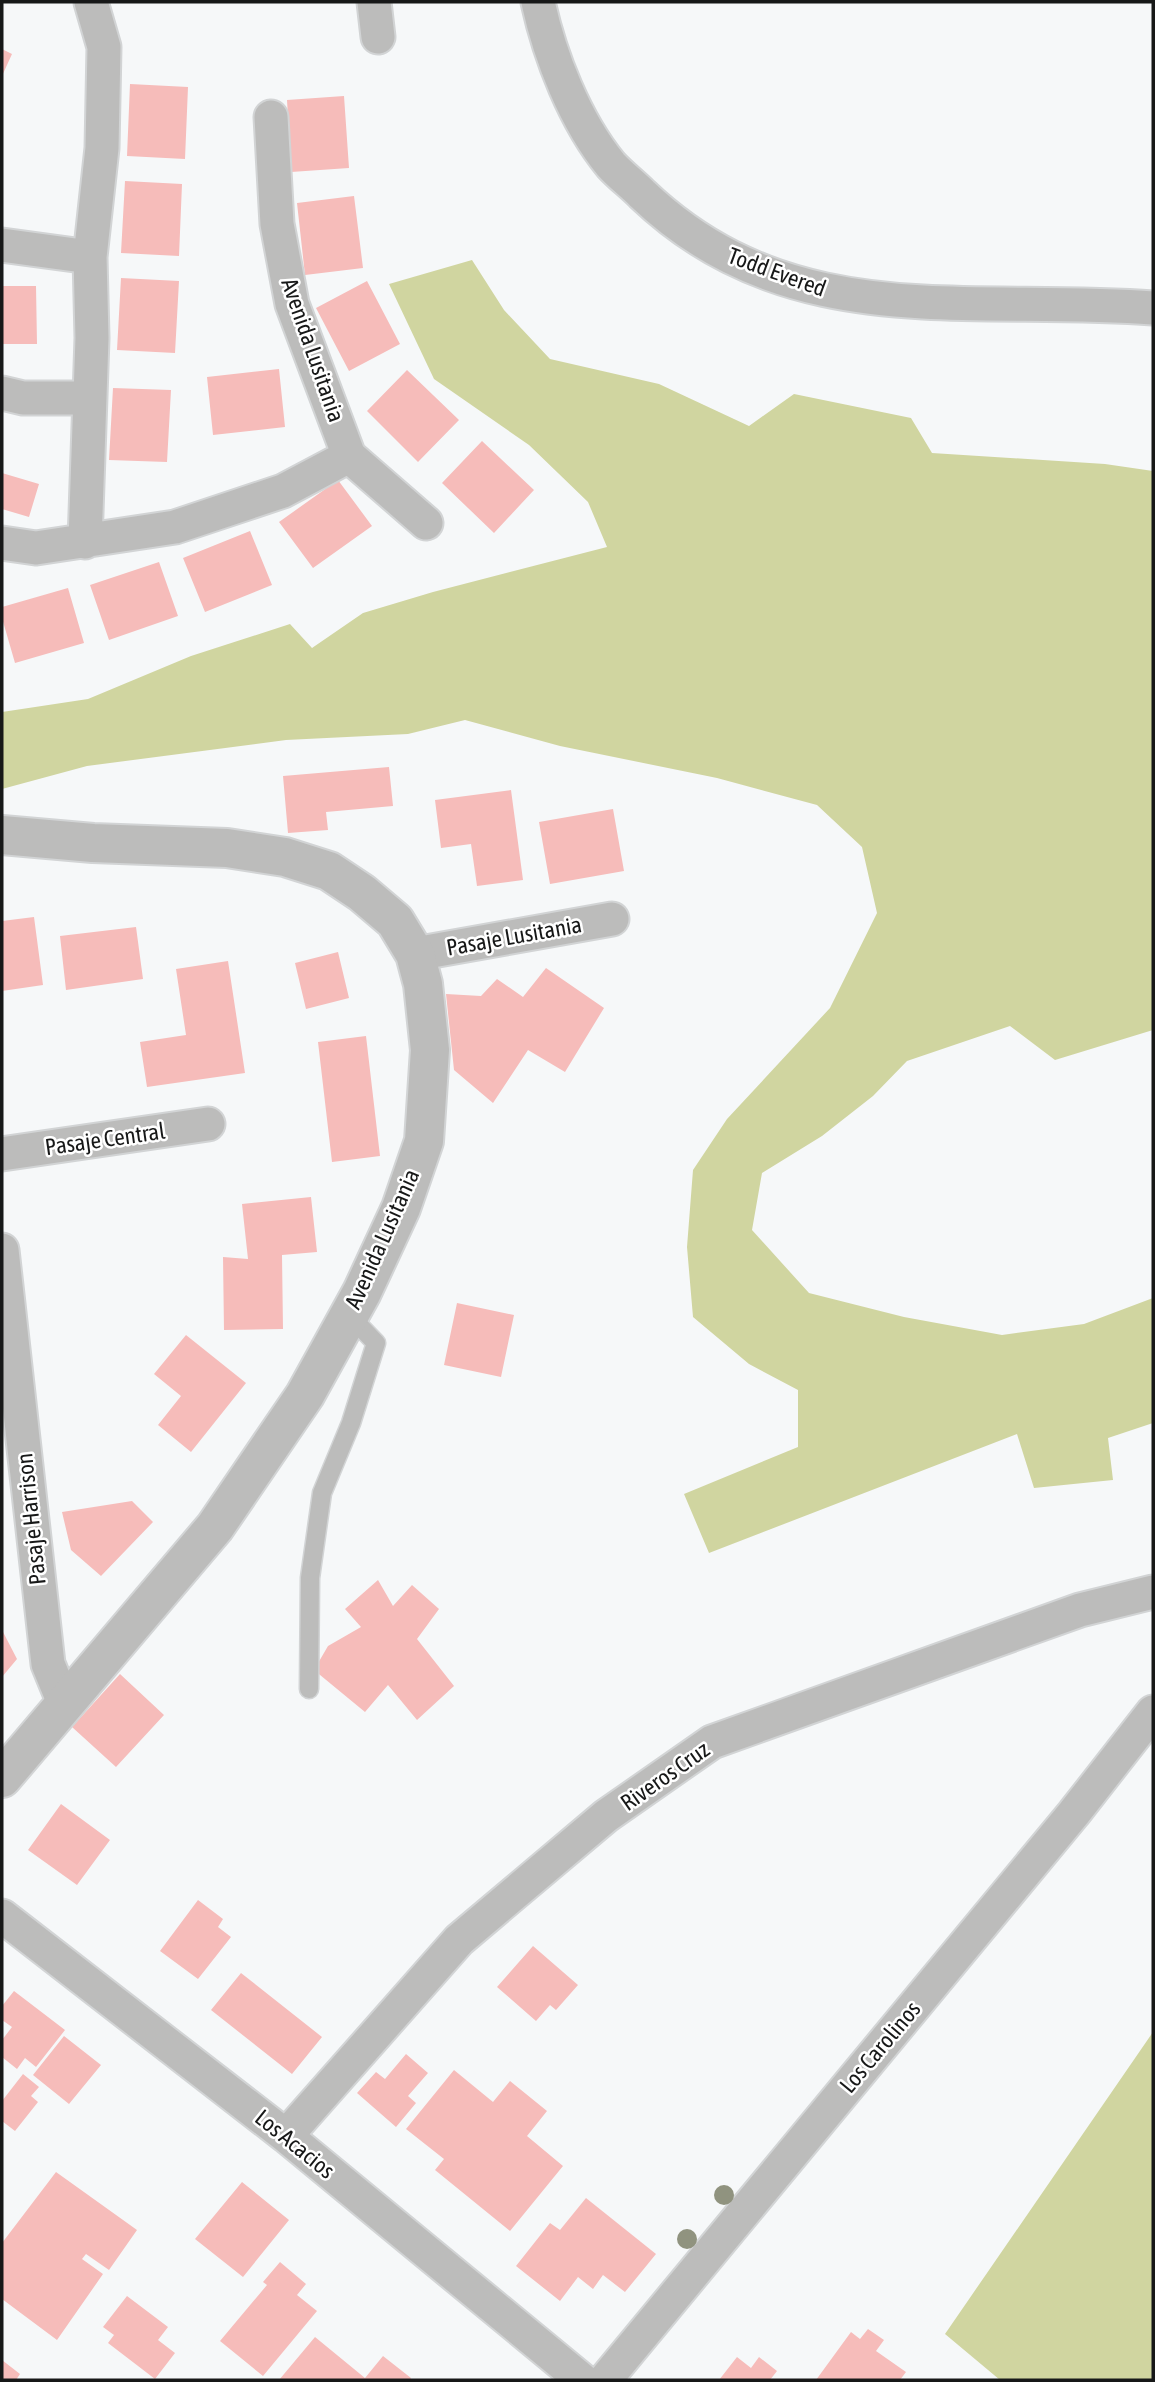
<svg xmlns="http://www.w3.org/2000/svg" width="1155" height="2382" font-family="'Asap Condensed',sans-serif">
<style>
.green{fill:#d0d5a0}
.building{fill:#f6bcba}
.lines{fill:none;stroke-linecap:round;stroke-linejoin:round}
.service-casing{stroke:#d2d4d5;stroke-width:21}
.minor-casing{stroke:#d2d4d5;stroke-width:37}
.tertiary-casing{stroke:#d2d4d5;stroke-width:42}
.service{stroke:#bcbcbb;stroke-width:18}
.minor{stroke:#bcbcbb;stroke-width:33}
.tertiary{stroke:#bcbcbb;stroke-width:38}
.tree{fill:#90937f}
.labels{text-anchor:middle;stroke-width:5;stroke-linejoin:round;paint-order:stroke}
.street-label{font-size:23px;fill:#171818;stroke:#fff}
</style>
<rect width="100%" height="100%" fill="#f6f8f9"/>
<path class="green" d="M 472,260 L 504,310 L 550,359 L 659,384 L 749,426 L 794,394 L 911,418 L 932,453 L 1105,464 L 1153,471 L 1153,1030 L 1055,1060 L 1010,1026 L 907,1061 L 873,1096 L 822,1136 L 762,1173 L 752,1230 L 809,1293 L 904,1317 L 1002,1335 L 1084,1324 L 1153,1298 L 1153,1423 L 1108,1438 L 1113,1480 L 1034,1488 L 1017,1434 L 709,1553 L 684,1494 L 798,1447 L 798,1390 L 749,1364 L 693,1317 L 687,1247 L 693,1170 L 727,1119 L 830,1008 L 877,913 L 862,847 L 817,805 L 717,778 L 560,746 L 465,720 L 408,734 L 286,740 L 87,766 L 2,789 L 2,712 L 88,699 L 191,656 L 290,624 L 312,648 L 363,613 L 433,592 L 607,547 L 588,502 L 529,445 L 434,379 L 389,284 Z
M 1153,2032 L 1153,2380 L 1000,2380 L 945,2334 Z"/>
<path class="building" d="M 2,49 L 12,54 L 2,76 Z
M 130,84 L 188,87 L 185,159 L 127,156 Z
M 344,96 L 349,168 L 291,172 L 287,100 Z
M 125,181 L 182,184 L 179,256 L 121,253 Z
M 354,196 L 363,268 L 305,275 L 297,203 Z
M 121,278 L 179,281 L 175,353 L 117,350 Z
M 367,281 L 400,344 L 349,371 L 316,308 Z
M 2,286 L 36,286 L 37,344 L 2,344 Z
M 279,369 L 285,427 L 213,435 L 207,377 Z
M 407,370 L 459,420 L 418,462 L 367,411 Z
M 113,388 L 171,390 L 167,462 L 109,460 Z
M 482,441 L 534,490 L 494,533 L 442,483 Z
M 2,473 L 39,484 L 29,517 L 2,509 Z
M 338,480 L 372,526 L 313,568 L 279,522 Z
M 250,531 L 272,585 L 205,612 L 183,558 Z
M 159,562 L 178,616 L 109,640 L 90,585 Z
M 68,588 L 84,643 L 15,663 L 2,618 L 2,607 Z
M 389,767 L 393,806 L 326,812 L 328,830 L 288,833 L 283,776 Z
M 511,790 L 523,880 L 477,886 L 471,844 L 441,848 L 435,800 Z
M 613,809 L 624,871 L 550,884 L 539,822 Z
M 34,917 L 43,985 L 2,991 L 2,921 Z
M 136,927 L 143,979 L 66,990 L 60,936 Z
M 338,952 L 349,998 L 306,1009 L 295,963 Z
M 228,961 L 245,1073 L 147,1087 L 140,1042 L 186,1035 L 176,969 Z
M 546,968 L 604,1008 L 565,1072 L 528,1050 L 493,1103 L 454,1070 L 446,994 L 481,996 L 497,979 L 523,997 Z
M 366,1036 L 380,1156 L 332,1162 L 318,1042 Z
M 311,1197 L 317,1252 L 282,1255 L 283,1329 L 224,1330 L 223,1257 L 248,1259 L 242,1204 Z
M 457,1303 L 514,1315 L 501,1377 L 444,1365 Z
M 186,1335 L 246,1383 L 191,1452 L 158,1425 L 181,1396 L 154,1374 Z
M 132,1501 L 153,1522 L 101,1576 L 71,1550 L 62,1512 Z
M 378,1580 L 393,1606 L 412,1585 L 439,1609 L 417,1639 L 454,1686 L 417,1720 L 388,1685 L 365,1712 L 314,1670 L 328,1646 L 361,1627 L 345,1609 Z
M 2,1630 L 17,1659 L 2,1677 Z
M 120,1674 L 164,1715 L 116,1767 L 72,1727 Z
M 61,1804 L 110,1840 L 77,1885 L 28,1850 Z
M 198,1900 L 223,1919 L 218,1927 L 231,1937 L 198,1979 L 160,1951 Z
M 533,1946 L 578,1985 L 556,2010 L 550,2005 L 536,2021 L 497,1987 Z
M 241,1973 L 322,2037 L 292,2074 L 211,2010 Z
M 14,1991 L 65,2030 L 36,2067 L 25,2058 L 17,2069 L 2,2057 L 2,2040 L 12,2027 L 2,2020 L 2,2006 Z
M 64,2036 L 101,2065 L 69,2104 L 33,2075 Z
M 406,2054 L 428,2073 L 408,2096 L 416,2103 L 396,2127 L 357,2093 L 376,2072 L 385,2079 Z
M 454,2070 L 493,2102 L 510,2081 L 547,2111 L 527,2136 L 563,2166 L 510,2231 L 435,2170 L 444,2159 L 406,2129 Z
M 23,2074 L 39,2087 L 31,2096 L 38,2102 L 15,2131 L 2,2121 L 2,2101 Z
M 56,2172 L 137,2230 L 109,2270 L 86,2254 L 82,2259 L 103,2274 L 57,2340 L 2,2299 L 2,2243 Z
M 242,2182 L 289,2220 L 243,2277 L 195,2239 Z
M 586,2198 L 656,2254 L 625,2292 L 603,2275 L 593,2289 L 578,2277 L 560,2301 L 516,2266 L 550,2223 L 560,2230 Z
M 280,2262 L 306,2284 L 297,2295 L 317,2311 L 263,2376 L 220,2341 L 267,2285 L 263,2282 Z
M 127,2296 L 168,2327 L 158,2340 L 175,2353 L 155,2379 L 108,2343 L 114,2335 L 103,2327 Z
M 868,2329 L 884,2340 L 876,2351 L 906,2372 L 900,2380 L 816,2380 L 851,2332 L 860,2339 Z
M 315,2337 L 365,2378 L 383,2356 L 411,2378 L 410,2380 L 279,2380 Z
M 737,2357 L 751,2368 L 759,2357 L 777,2371 L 770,2380 L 719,2380 Z
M 2,2360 L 20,2374 L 16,2380 L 2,2380 Z"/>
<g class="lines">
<g class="service-casing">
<path id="service" d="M 309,1689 L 310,1578 L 322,1493 L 351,1423 L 376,1343 L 349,1315"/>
</g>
<g class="minor-casing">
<path id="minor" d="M 374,2 L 378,37
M 538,2 C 550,57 575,121 611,165 C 620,175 632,184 642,194 C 791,336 968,294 1153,308
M 271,117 L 277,224 L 292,304 L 349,456 L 426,523
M 2,245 L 90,257
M 2,393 L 23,398 L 90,398
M 85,542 L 92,338 L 90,257 L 102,148 L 104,47 L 91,2
M 2,543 L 36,548 L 175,527 L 283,491 L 349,456
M 415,954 L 612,919
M 2,1154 L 208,1124
M 2,1250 L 48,1664 L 64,1703
M 2,1916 L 286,2136 L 582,2380
M 286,2136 L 459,1940 L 606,1816 L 712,1742 L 1080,1610 L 1153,1592
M 605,2380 L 1074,1813 L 1153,1712"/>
</g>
<g class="tertiary-casing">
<path id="tertiary" d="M 2,835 L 93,843 L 227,848 L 285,857 L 329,871 L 362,893 L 395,921 L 415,954 L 423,984 L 430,1050 L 424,1141 L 401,1208 L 362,1292 L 305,1395 L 215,1527 L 2,1778"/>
</g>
<use href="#service" class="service"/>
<use href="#minor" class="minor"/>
<use href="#tertiary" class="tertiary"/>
</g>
<g class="tree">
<circle cx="724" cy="2195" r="10"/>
<circle cx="687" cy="2239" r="10"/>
</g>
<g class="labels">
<g class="street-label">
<text transform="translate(777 272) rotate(20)" y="8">Todd Evered</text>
<text transform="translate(313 350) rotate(71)" y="8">Avenida Lusitania</text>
<text transform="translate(514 936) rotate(-10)" y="8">Pasaje Lusitania</text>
<text transform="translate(105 1139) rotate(-8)" y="8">Pasaje Central</text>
<text transform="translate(382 1239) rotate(-66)" y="8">Avenida Lusitania</text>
<text transform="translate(31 1519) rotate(-96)" y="8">Pasaje Harrison</text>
<text transform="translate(665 1776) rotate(-35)" y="8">Riveros Cruz</text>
<text transform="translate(880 2047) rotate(-50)" y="8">Los Carolinos</text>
<text transform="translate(295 2144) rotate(39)" y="8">Los Acacios</text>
</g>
</g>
<rect width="1155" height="2382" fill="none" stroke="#171818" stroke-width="7"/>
</svg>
